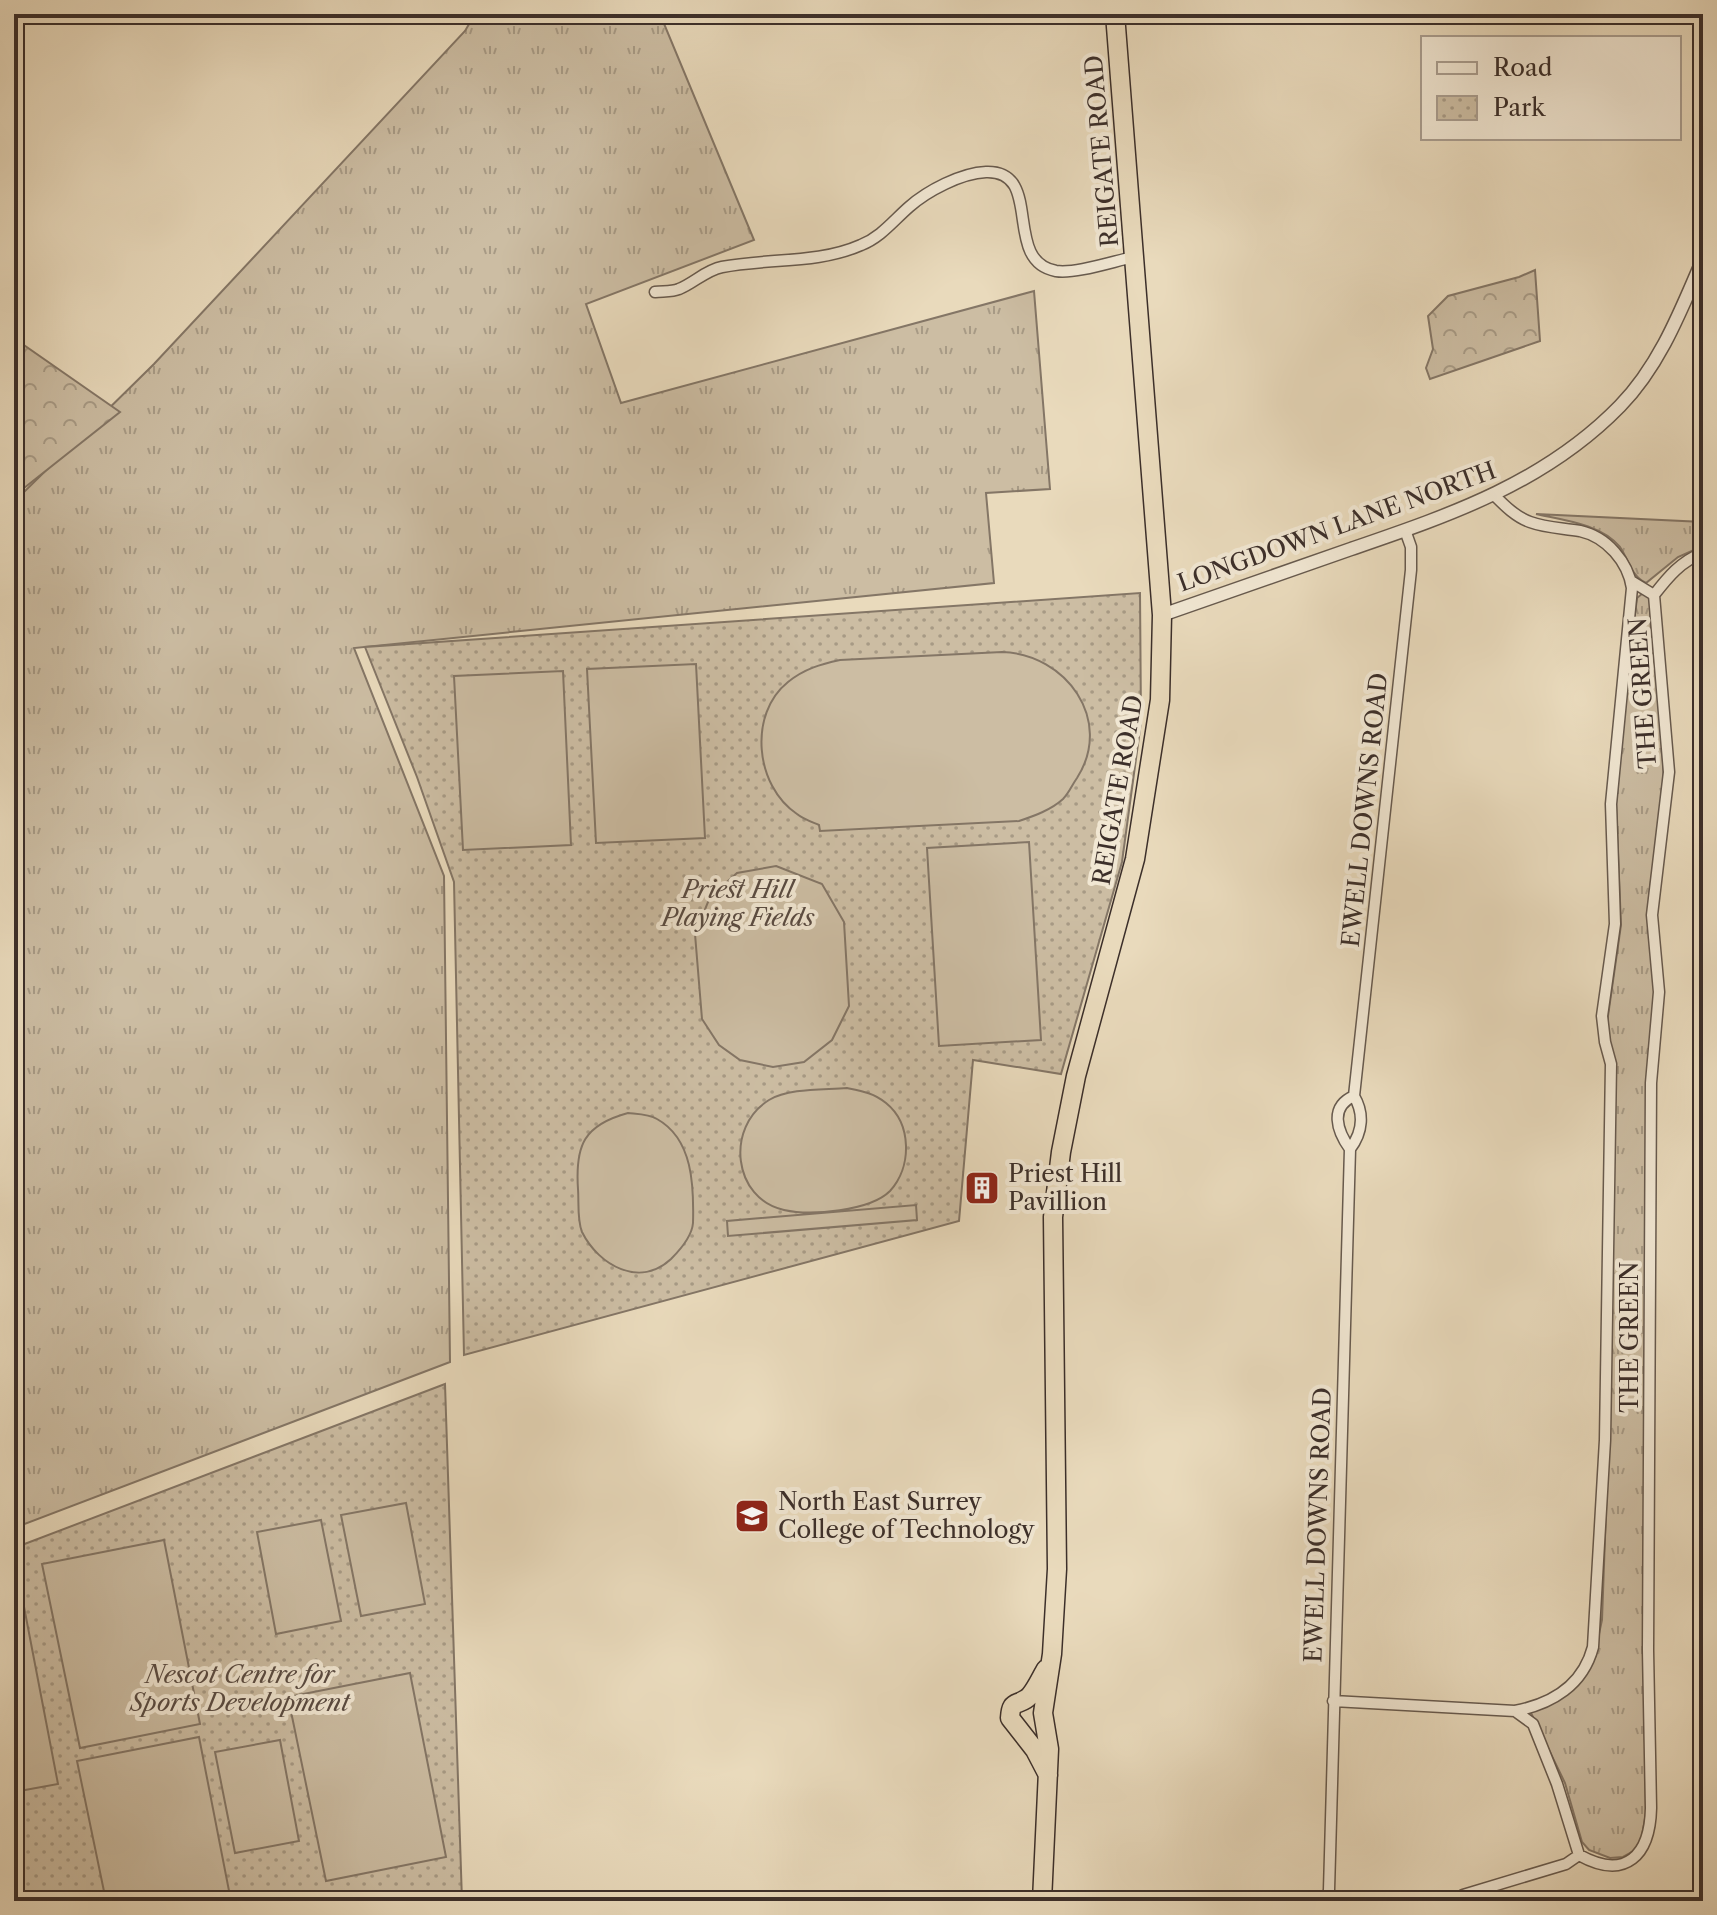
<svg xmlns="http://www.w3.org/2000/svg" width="1717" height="1915" font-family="'Libre Caslon Text',serif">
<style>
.grass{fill:url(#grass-tufts);stroke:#847666;stroke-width:2}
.forest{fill:url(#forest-crowns);stroke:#847666;stroke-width:2}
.park{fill:url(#park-dots);stroke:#847666;stroke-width:2}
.pitch{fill:#ccbda3;stroke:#847666;stroke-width:2}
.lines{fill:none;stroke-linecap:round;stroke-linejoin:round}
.minor-casing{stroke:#675a4e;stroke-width:13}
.tertiary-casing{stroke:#675a4e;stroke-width:15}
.trunk-casing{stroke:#3c2f2a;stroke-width:21}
.minor{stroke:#f1e7d3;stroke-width:10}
.tertiary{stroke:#f1e7d3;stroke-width:12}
.trunk{stroke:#e9dabc;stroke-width:18}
.labels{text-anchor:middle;stroke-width:8;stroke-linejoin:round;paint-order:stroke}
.street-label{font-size:24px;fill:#3c2f2a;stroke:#f1e7d3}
.park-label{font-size:24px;font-style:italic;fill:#594b42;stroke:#f1e7d3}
.poi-label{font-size:24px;fill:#3c2f2a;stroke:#f1e7d3;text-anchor:start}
</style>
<defs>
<pattern id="grass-tufts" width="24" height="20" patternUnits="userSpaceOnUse" patternTransform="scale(2)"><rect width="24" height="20" fill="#ccbda3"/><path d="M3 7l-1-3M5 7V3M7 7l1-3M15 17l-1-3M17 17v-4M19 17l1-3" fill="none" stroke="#a79a85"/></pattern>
<pattern id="forest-crowns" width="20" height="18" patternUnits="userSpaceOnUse" patternTransform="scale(2)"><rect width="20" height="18" fill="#ccbda3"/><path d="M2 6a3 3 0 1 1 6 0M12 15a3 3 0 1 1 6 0" fill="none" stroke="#a79a85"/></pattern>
<pattern id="park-dots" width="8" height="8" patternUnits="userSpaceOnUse" patternTransform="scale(2)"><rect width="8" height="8" fill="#ccbda3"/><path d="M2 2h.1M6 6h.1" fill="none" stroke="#a79a85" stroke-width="1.8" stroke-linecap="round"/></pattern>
</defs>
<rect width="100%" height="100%" fill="#e9dabc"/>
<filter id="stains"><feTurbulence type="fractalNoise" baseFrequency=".0025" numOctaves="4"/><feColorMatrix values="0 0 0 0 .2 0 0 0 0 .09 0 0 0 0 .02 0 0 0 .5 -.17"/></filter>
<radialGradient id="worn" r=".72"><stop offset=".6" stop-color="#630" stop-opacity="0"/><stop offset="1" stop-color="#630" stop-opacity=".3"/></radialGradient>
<path class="grass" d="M 475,14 L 660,14 L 754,240 L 586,304 L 621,403 L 1034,291 L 1050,489 L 986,493 L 994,583 L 354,648 L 444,876 L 450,1362 L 14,1528 L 14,483 L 22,494 L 154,364 L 465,31 Z
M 1536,514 L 1703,522 L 1703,546 L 1678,557 L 1646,583 C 1631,576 1629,560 1620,547 C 1601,524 1563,520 1536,514 Z
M 1643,593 L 1650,598 L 1651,639 L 1660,699 L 1664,782 L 1649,896 L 1655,991 L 1644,1679 L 1646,1813 L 1641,1841 L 1634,1851 L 1623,1857 L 1610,1858 L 1589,1850 L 1582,1842 L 1565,1783 L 1531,1713 L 1533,1710 L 1551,1704 L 1584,1676 L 1593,1662 L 1602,1620 L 1609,1428 L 1608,1016 L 1621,925 L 1616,804 L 1623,708 L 1637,598 Z"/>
<path class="forest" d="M 1535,270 L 1540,341 L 1430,379 L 1426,368 L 1433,349 L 1428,316 L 1448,296 L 1519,277 Z
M 14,335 L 21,343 L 120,412 L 14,496 Z"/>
<path class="park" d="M 1140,593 L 1141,722 L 1122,862 L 1061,1074 L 973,1060 L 959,1221 L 464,1355 L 454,882 L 417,777 L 365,647 Z
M 445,1384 L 462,1901 L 14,1901 L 14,1548 Z"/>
<path class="pitch" d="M 1002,652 C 1066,654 1114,720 1077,778 C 1072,785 1069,793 1063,799 C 1051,810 1034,816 1019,821 L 820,831 L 819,825 C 812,822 803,819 797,814 C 755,786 748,714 788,682 C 804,669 821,664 840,660 Z
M 696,664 L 705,838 L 596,843 L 587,669 Z
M 563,671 L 571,845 L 463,850 L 454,676 Z
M 1029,842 L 1041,1040 L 939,1046 L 927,848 Z
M 776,866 L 822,884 L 844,922 L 849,1006 L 832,1040 L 804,1062 L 773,1067 L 740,1060 L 719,1045 L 702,1019 L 695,934 L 710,897 L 737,873 Z
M 847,1088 C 862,1091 874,1093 886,1103 C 912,1124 912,1167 890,1191 C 870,1211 811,1216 784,1210 C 733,1199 725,1127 769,1100 C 789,1088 823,1090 847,1088 Z
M 628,1113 C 637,1114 649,1114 657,1119 C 693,1139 694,1186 693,1223 C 692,1236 680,1250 671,1259 C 640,1288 599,1266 582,1232 C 577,1220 579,1202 578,1189 C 575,1145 584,1125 628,1113 Z
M 916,1205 L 917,1220 L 728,1236 L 727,1221 Z
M 406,1503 L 425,1604 L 361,1616 L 341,1515 Z
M 321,1520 L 341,1621 L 276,1634 L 257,1532 Z
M 164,1540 L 200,1724 L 80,1748 L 42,1564 Z
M 20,1586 L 58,1784 L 14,1792 L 14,1587 Z
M 410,1673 L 446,1857 L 326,1881 L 288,1697 Z
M 199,1737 L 231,1901 L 106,1901 L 77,1761 Z
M 280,1740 L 299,1841 L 235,1853 L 215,1752 Z"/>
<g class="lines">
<g class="minor-casing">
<path id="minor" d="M 655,292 C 663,291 672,292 679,289 C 694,283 706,270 722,267 C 768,258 818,264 861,245 C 881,237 893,221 909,207 C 927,191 961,173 986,172 C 1045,170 1001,261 1056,271 C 1076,274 1114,261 1134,257
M 1631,581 L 1654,595
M 1350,1149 C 1337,1131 1329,1107 1354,1096
M 1333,1701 L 1515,1711 C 1552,1704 1583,1685 1593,1647 L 1605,1440 L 1611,1064 L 1605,1042 L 1602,1016 L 1615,924 L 1611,804 L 1632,588 C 1628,562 1607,537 1580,531 C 1563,528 1546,528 1530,522 C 1516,517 1505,506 1495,496
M 1515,1711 L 1533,1724 L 1557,1784 L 1579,1855 C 1626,1881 1650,1855 1651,1808 L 1648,1650 L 1651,1083 L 1659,992 L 1652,915 L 1669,772 L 1654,595 C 1668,577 1681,561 1703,553
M 1326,1901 L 1329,1890 L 1350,1149 C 1363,1132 1364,1113 1354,1096 L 1411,570 L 1411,547 L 1405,530
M 1458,1901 L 1463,1895 L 1566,1864 L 1579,1855"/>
</g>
<g class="tertiary-casing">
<path id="tertiary" d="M 1162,615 C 1225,593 1288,571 1351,549 C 1450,515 1545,483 1620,406 C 1660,365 1681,310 1703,259"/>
</g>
<g class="trunk-casing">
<path id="trunk" d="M 1046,1669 C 1041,1677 1034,1694 1026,1699 C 1015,1706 1011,1701 1010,1718 L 1035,1750 L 1048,1775
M 1042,1901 L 1049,1749 L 1043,1713 L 1052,1654 L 1057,1569 L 1053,1217 L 1061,1152 L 1076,1076 L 1135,859 L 1160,700 L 1162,615 L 1115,14"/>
</g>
<use href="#minor" class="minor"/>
<use href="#tertiary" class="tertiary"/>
<use href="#trunk" class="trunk"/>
</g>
<defs>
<g id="building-square" transform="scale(1.8)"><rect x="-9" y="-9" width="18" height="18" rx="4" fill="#8f2418" stroke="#f1e7d3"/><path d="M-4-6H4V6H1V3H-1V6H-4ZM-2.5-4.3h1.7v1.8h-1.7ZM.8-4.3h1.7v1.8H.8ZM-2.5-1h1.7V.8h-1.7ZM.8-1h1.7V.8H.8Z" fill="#fff"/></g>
<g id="university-square" transform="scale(1.8)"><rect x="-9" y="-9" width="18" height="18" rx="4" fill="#8f2418" stroke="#f1e7d3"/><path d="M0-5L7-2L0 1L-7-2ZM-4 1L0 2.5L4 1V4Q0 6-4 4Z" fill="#fff"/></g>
</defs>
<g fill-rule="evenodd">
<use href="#building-square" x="982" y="1188"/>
<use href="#university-square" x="752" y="1516"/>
</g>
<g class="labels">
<g class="street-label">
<text transform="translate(1102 151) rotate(-95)" y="8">REIGATE ROAD</text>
<text transform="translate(1337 527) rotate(-20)" y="8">LONGDOWN LANE NORTH</text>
<text transform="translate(1643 693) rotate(-94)" y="8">THE GREEN</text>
<text transform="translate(1118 790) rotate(-80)" y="8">REIGATE ROAD</text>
<text transform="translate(1365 810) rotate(-84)" y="8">EWELL DOWNS ROAD</text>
<text transform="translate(1630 1337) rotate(-90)" y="8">THE GREEN</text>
<text transform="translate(1318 1525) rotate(-88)" y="8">EWELL DOWNS ROAD</text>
</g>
<g class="park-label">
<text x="738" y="898">Priest Hill<tspan x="738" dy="28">Playing Fields</tspan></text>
<text x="240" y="1683">Nescot Centre for<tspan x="240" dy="28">Sports Development</tspan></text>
</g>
<g class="poi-label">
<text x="1008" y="1182">Priest Hill<tspan x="1008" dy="28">Pavillion</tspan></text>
<text x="778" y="1510">North East Surrey<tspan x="778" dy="28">College of Technology</tspan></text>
</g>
</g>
<rect width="1717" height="1915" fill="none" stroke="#e9dabc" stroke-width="48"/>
<rect x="16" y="16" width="1685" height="1883" fill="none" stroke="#3c2f2a" stroke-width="4"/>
<rect x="24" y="24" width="1669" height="1867" fill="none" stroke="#3c2f2a" stroke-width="2"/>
<rect x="1421" y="36" width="260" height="104" fill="#f1e7d3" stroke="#a99d8f" stroke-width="2"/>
<rect x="1437" y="62" width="40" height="12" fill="#f1e7d3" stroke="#a99d8f" stroke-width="2"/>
<text x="1493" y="76" font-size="24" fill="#3c2f2a">Road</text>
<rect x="1437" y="96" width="40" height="24" fill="url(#park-dots)" stroke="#a99d8f" stroke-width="2"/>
<text x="1493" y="116" font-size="24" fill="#3c2f2a">Park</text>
<rect width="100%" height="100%" filter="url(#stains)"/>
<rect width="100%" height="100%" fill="url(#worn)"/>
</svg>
